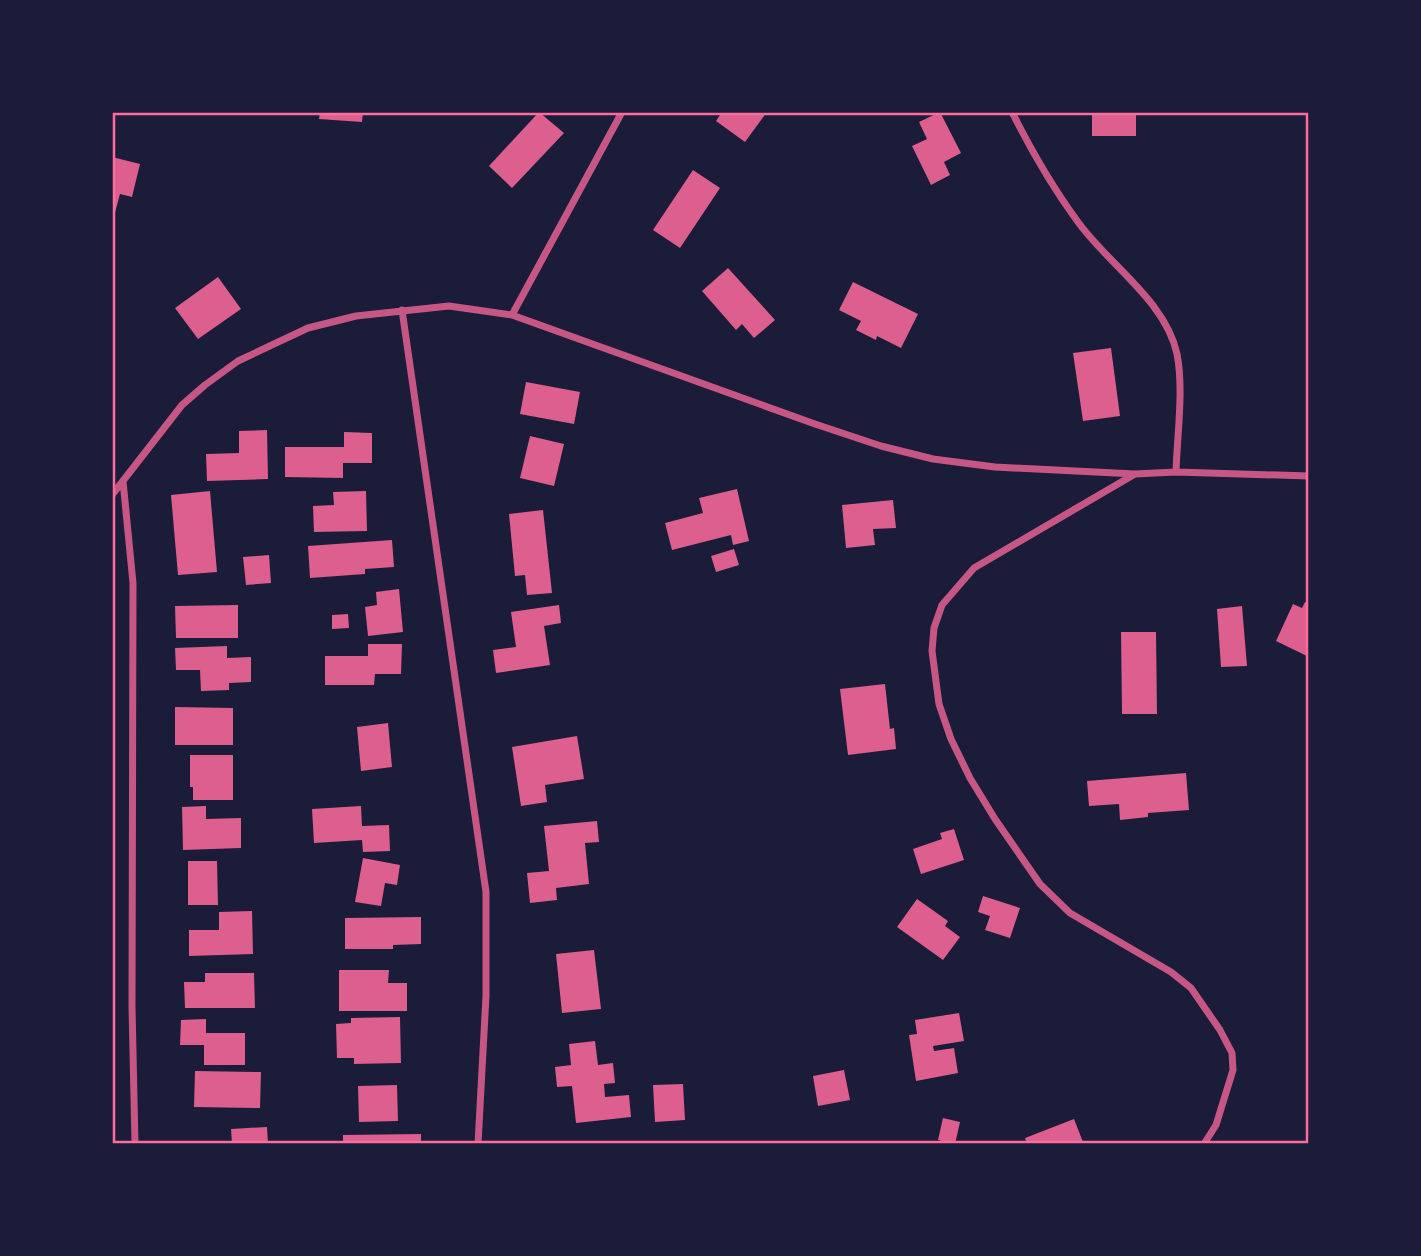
<svg xmlns="http://www.w3.org/2000/svg" width="1421" height="1256" font-family="'PT Sans',sans-serif">
<style>
.building{fill:#dd5f8e}
.lines{fill:none;stroke-linecap:round;stroke-linejoin:round}
.minor{stroke:#c65784;stroke-width:7}
.neatline{fill:none;stroke:#ff6b9d;stroke-width:2.5}
</style>
<rect width="100%" height="100%" fill="#1b1b3a"/>
<path class="building" d="M 320,112 L 363,112 L 362,122 L 319,119 Z
M 539,112 L 564,133 L 512,188 L 489,166 Z
M 722,112 L 767,112 L 745,142 L 716,121 Z
M 940,112 L 961,153 L 944,162 L 950,175 L 931,185 L 912,146 L 927,139 L 919,122 Z
M 1092,112 L 1136,112 L 1136,136 L 1092,136 Z
M 112,157 L 140,164 L 132,197 L 120,194 L 113,220 Z
M 693,170 L 720,188 L 680,248 L 653,230 Z
M 728,268 L 775,320 L 754,338 L 742,324 L 736,330 L 702,291 Z
M 218,277 L 241,309 L 198,339 L 175,308 Z
M 853,282 L 918,314 L 901,348 L 877,336 L 876,340 L 856,330 L 861,321 L 839,310 Z
M 1111,348 L 1120,416 L 1083,421 L 1073,353 Z
M 526,382 L 580,392 L 574,424 L 520,414 Z
M 267,430 L 268,479 L 207,481 L 206,454 L 239,453 L 239,431 Z
M 344,432 L 372,433 L 372,463 L 343,463 L 343,478 L 285,477 L 285,447 L 344,447 Z
M 530,436 L 564,444 L 554,486 L 520,478 Z
M 737,489 L 749,541 L 733,545 L 731,535 L 672,550 L 665,523 L 703,513 L 699,498 Z
M 210,491 L 217,572 L 178,575 L 171,495 Z
M 366,491 L 367,531 L 314,532 L 313,506 L 334,505 L 333,492 Z
M 893,500 L 896,528 L 873,529 L 875,545 L 846,548 L 842,505 Z
M 543,510 L 552,593 L 527,595 L 525,575 L 515,576 L 509,514 Z
M 392,540 L 394,567 L 365,569 L 365,574 L 310,578 L 308,546 Z
M 734,549 L 739,565 L 716,572 L 711,556 Z
M 269,555 L 271,583 L 246,585 L 243,557 Z
M 399,589 L 403,632 L 368,636 L 365,607 L 377,605 L 376,592 Z
M 1305,602 L 1309,604 L 1309,657 L 1276,641 L 1293,604 L 1302,608 Z
M 238,605 L 238,638 L 176,638 L 175,606 Z
M 559,605 L 561,623 L 544,626 L 550,665 L 496,673 L 493,650 L 516,647 L 511,612 Z
M 1242,606 L 1247,666 L 1221,667 L 1217,609 Z
M 348,614 L 349,628 L 332,629 L 332,615 Z
M 1121,632 L 1156,632 L 1157,714 L 1122,714 Z
M 368,644 L 402,644 L 401,674 L 375,674 L 374,685 L 325,685 L 325,656 L 368,656 Z
M 227,646 L 227,658 L 251,657 L 251,682 L 229,683 L 229,690 L 201,691 L 200,670 L 176,670 L 175,648 Z
M 885,684 L 890,729 L 894,728 L 896,749 L 848,755 L 840,689 Z
M 175,707 L 233,708 L 233,745 L 175,745 Z
M 388,723 L 392,767 L 361,771 L 357,727 Z
M 577,736 L 584,779 L 545,785 L 547,802 L 521,806 L 512,747 Z
M 190,755 L 233,755 L 233,800 L 193,800 L 193,787 L 190,787 Z
M 1186,773 L 1189,810 L 1148,813 L 1148,817 L 1120,820 L 1119,804 L 1089,806 L 1087,781 Z
M 206,806 L 206,819 L 241,818 L 241,848 L 183,850 L 182,807 Z
M 361,806 L 362,826 L 389,825 L 390,851 L 363,852 L 362,840 L 314,843 L 312,809 Z
M 597,821 L 599,842 L 585,843 L 589,884 L 556,888 L 557,900 L 530,903 L 527,873 L 549,871 L 544,826 Z
M 954,829 L 964,860 L 921,874 L 913,849 L 942,839 L 940,833 Z
M 363,858 L 400,865 L 397,885 L 385,883 L 381,906 L 355,902 Z
M 188,861 L 217,861 L 218,905 L 188,905 Z
M 983,896 L 1020,908 L 1010,938 L 985,930 L 990,916 L 978,912 Z
M 917,899 L 948,921 L 945,926 L 960,937 L 943,960 L 897,927 Z
M 252,911 L 253,954 L 189,956 L 189,930 L 219,930 L 219,912 Z
M 421,917 L 421,944 L 393,945 L 393,949 L 345,949 L 345,918 Z
M 594,950 L 601,1009 L 562,1013 L 556,954 Z
M 339,970 L 389,970 L 388,983 L 407,983 L 407,1011 L 339,1011 Z
M 205,973 L 254,973 L 255,1008 L 185,1008 L 184,982 L 205,982 Z
M 959,1013 L 964,1041 L 933,1046 L 934,1051 L 954,1048 L 958,1073 L 916,1081 L 909,1035 L 917,1034 L 915,1020 Z
M 400,1017 L 401,1063 L 354,1064 L 354,1058 L 337,1058 L 336,1024 L 351,1023 L 351,1018 Z
M 206,1019 L 206,1033 L 245,1033 L 245,1065 L 204,1065 L 204,1045 L 180,1045 L 181,1020 Z
M 595,1041 L 598,1065 L 613,1063 L 615,1083 L 604,1084 L 605,1097 L 629,1095 L 631,1117 L 576,1123 L 572,1086 L 557,1087 L 555,1067 L 571,1065 L 569,1044 Z
M 844,1070 L 850,1100 L 818,1106 L 813,1076 Z
M 195,1071 L 261,1072 L 260,1108 L 194,1107 Z
M 683,1084 L 685,1120 L 655,1122 L 653,1085 Z
M 397,1085 L 398,1121 L 359,1122 L 358,1086 Z
M 943,1118 L 960,1122 L 955,1144 L 938,1140 Z
M 1074,1119 L 1083,1142 L 1077,1144 L 1027,1144 L 1025,1138 Z
M 267,1127 L 268,1144 L 232,1144 L 231,1129 Z
M 421,1134 L 421,1144 L 343,1144 L 343,1135 Z"/>
<g class="lines">
<path class="minor" d="M 1012,112 C 1031,150 1053,188 1078,222 C 1108,264 1166,301 1177,354 C 1184,390 1177,436 1176,472
M 402,310 L 486,892 L 486,996 L 478,1144
M 512,315 L 622,112
M 1135,474 L 974,568 L 942,605 L 934,628 L 932,651 L 939,704 L 951,739 L 970,778 L 995,819 L 1040,884 L 1070,913 L 1171,972 L 1191,988 L 1220,1030 L 1232,1053 L 1233,1070 L 1216,1125 L 1204,1144
M 123,481 L 133,583 L 132,1006 L 135,1144
M 112,495 L 182,405 L 205,385 L 238,361 L 308,328 L 356,316 L 449,306 L 512,315 L 815,424 L 881,446 L 933,459 L 995,467 L 1135,474 L 1176,472 L 1309,476"/>
</g>
<rect width="1421" height="1256" fill="none" stroke="#1b1b3a" stroke-width="228"/>
<rect x="114" y="114" width="1193" height="1028" class="neatline"/>
</svg>
